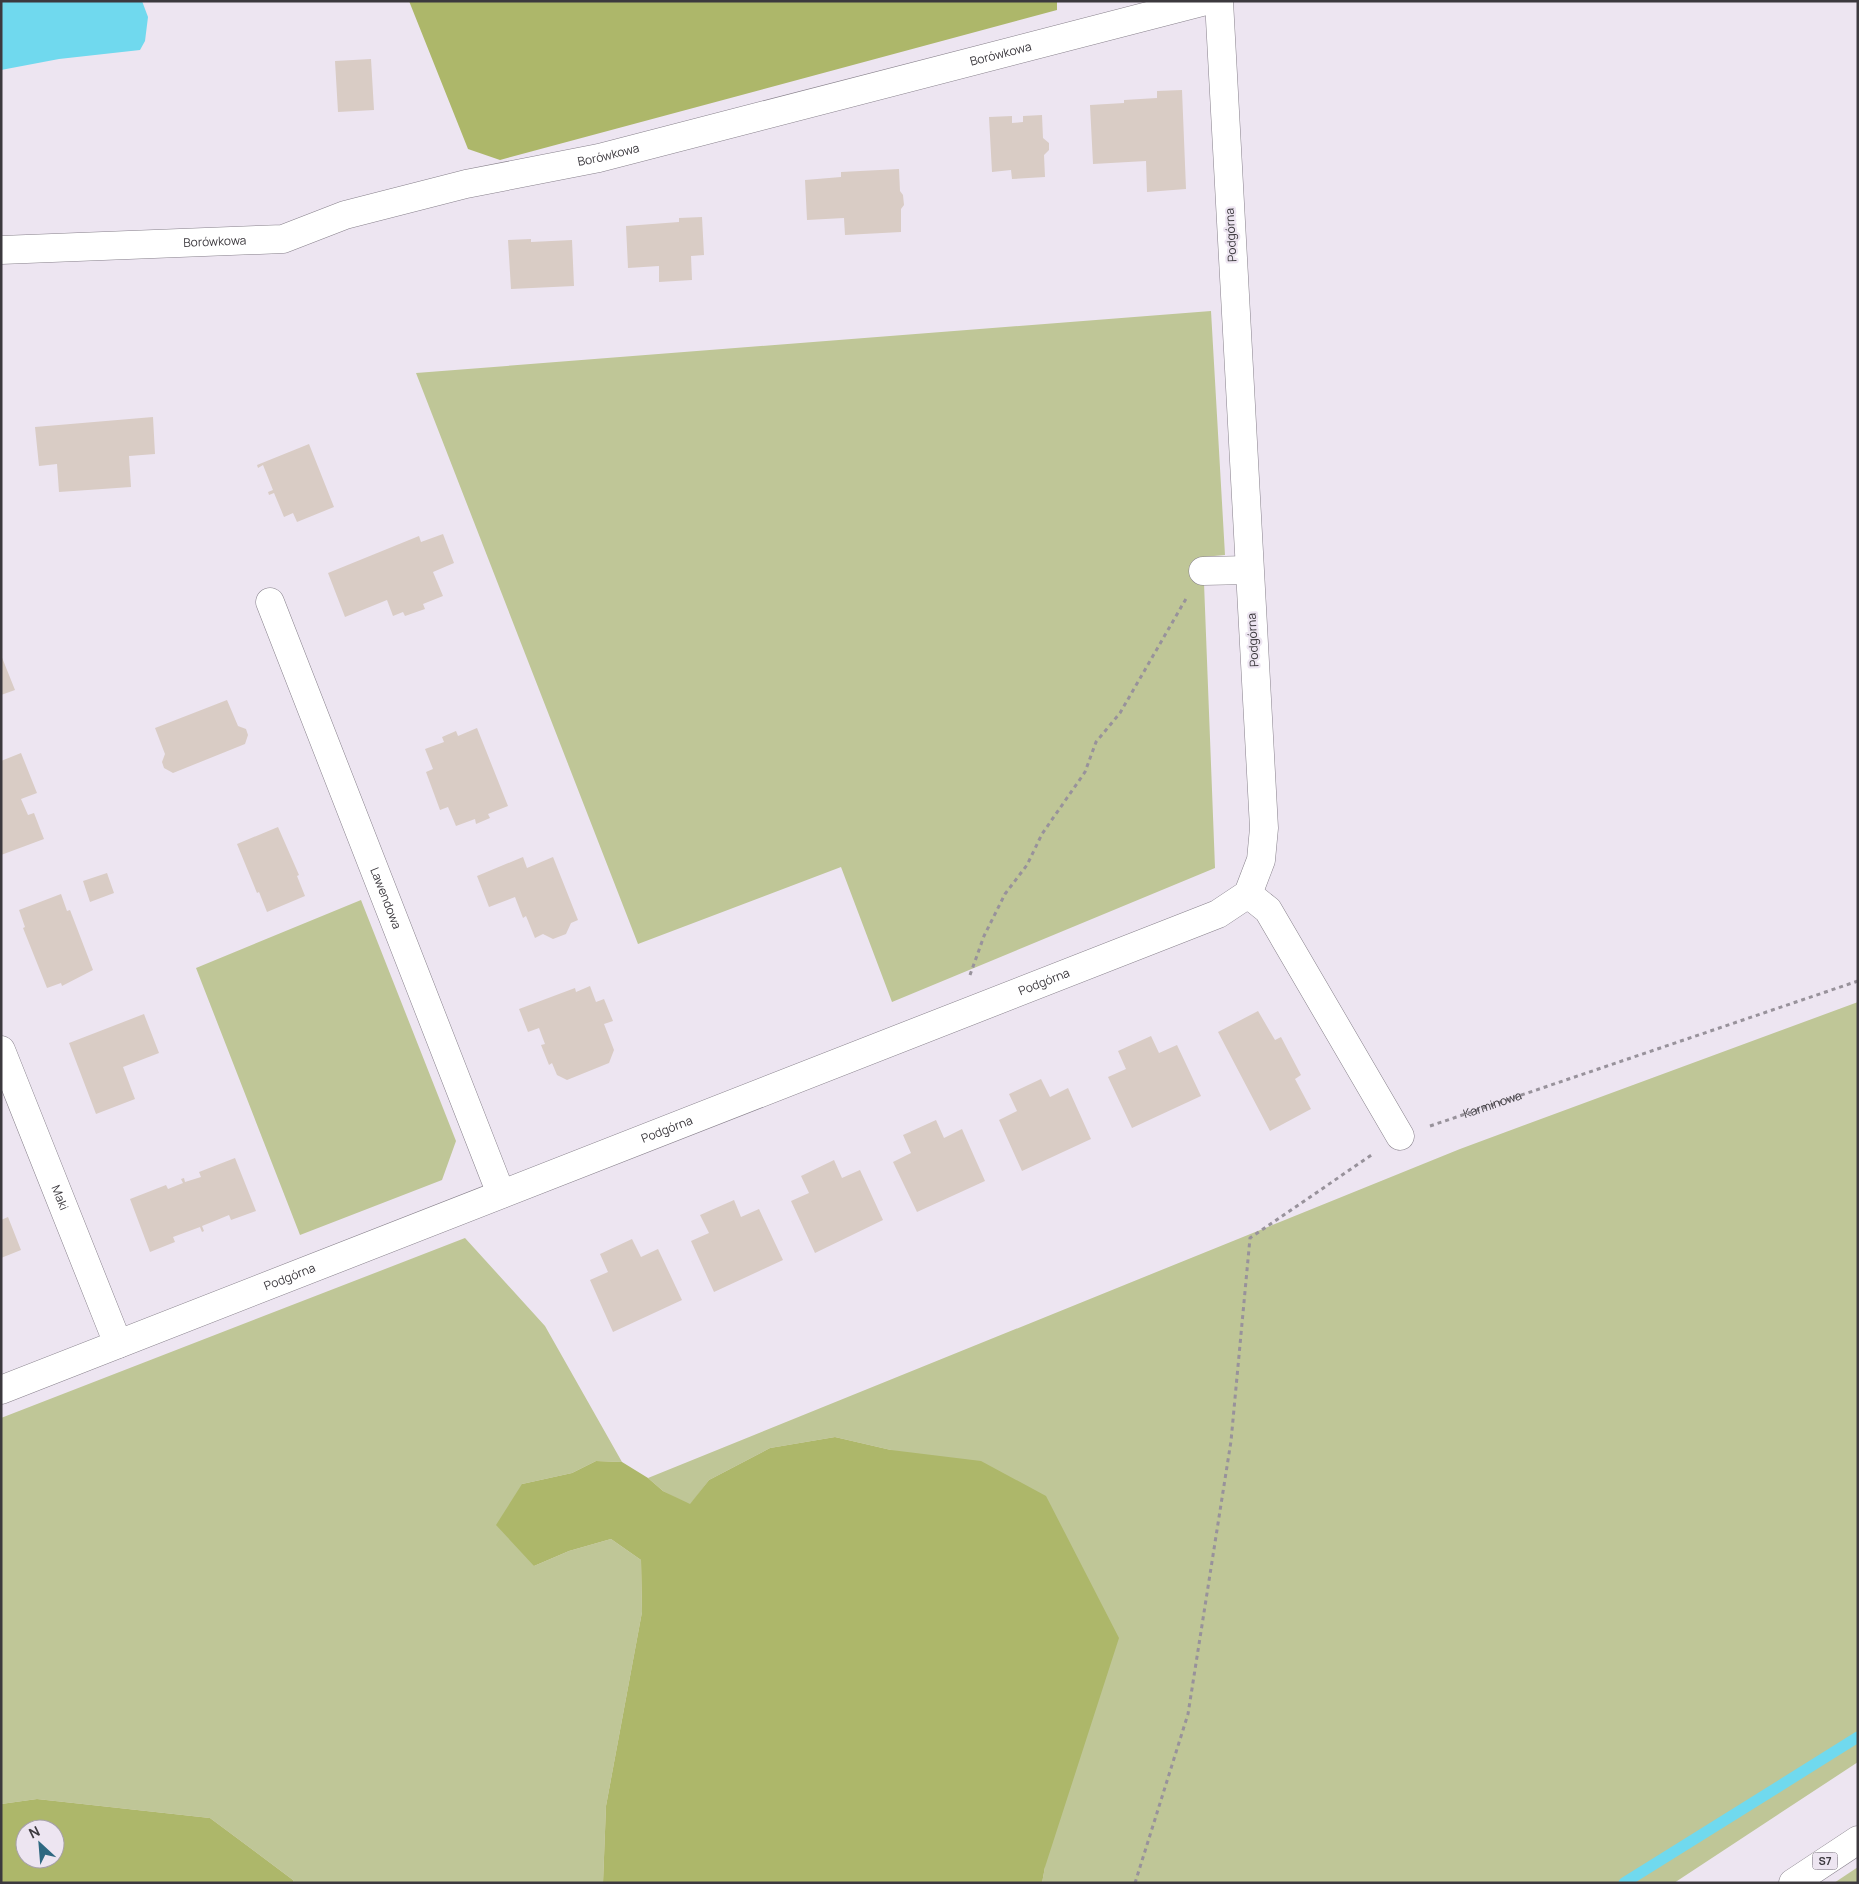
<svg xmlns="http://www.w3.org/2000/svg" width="1859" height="1884" font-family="Manrope,sans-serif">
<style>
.green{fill:#bfc697}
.forest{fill:#adb76a;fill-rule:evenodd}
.water{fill:#70d9ee}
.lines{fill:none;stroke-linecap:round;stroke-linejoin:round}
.stream{stroke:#70d9ee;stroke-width:11}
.building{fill:#d9ccc5}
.minor-casing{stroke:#87808b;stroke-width:29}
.highway-casing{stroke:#87808b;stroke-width:29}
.path{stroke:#98929b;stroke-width:3;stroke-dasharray:4 4;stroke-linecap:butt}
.minor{stroke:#fff;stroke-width:28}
.highway{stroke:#fff;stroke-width:28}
.labels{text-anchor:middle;stroke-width:4.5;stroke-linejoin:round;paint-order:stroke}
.shield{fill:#ede5f1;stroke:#716d74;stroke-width:1}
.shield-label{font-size:11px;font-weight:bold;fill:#3c393e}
.street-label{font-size:12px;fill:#3c393e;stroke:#ede5f1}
</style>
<rect width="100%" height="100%" fill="#ede5f1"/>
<path class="green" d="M 1211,311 L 1225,555 L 1203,557 L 1215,868 L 892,1002 L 841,867 L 638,944 L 416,373 Z
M 361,900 L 456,1141 L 442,1180 L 300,1235 L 196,968 Z
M 1858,1002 L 1858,1762 L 1674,1883 L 1042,1883 L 1045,1867 L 891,1450 L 835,1437 L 770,1448 L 709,1480 L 690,1505 L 663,1491 L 648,1478 L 1460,1149 Z
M 465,1238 L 545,1326 L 622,1462 L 596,1461 L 572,1473 L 522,1484 L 534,1566 L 569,1551 L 611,1539 L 641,1560 L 642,1612 L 606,1806 L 603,1883 L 294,1883 L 293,1880 L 210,1818 L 37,1799 L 1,1804 L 1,1418 Z
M 1858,1867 L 1858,1883 L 1834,1883 Z"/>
<path class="forest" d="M 409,1 L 1057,1 L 1057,10 L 500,160 L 468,149 Z
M 835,1437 L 891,1450 L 981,1461 L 1046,1496 L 1119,1638 L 1045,1867 L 1042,1883 L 603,1883 L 606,1806 L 642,1612 L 641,1560 L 611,1539 L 569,1551 L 534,1566 L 496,1525 L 522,1484 L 572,1473 L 596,1461 L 622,1462 L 648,1478 L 663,1491 L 690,1504 L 709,1480 L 770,1448 Z
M 37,1799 L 210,1818 L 293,1880 L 294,1883 L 1,1883 L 1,1804 ZM 25,1829 L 55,1829 L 55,1859 L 25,1859 Z"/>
<path class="water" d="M 1,1 L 142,1 L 148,17 L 145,41 L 140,50 L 59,59 L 1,70 Z"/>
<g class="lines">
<path class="stream" d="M 1624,1883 L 1858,1737"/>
</g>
<path class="building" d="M 371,59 L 374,110 L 338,112 L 335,61 Z
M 1182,90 L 1186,189 L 1147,192 L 1146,161 L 1093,164 L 1090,105 L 1124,103 L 1124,100 L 1157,98 L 1157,91 Z
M 1042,115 L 1043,138 L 1049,143 L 1049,150 L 1044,155 L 1045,177 L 1012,179 L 1011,170 L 992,172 L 989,117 L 1012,116 L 1012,123 L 1023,122 L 1023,116 Z
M 899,169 L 900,191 L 903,195 L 904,205 L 901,209 L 901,232 L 845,235 L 844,218 L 807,220 L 805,180 L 841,177 L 841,172 Z
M 702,217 L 704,255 L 691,256 L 692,280 L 659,282 L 659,266 L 628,268 L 626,226 L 679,222 L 679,218 Z
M 531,239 L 531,242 L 572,240 L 574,286 L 511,289 L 508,240 Z
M 153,417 L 155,454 L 129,456 L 131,487 L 59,492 L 57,464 L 39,466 L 35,427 Z
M 309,444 L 334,507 L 297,522 L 293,513 L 284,517 L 274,493 L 269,495 L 268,492 L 273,490 L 263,465 L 258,468 L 257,465 Z
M 443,534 L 454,563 L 433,572 L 443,596 L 423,604 L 425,609 L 405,616 L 403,612 L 393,616 L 387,600 L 345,617 L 328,573 L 419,536 L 421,542 Z
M 1,655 L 15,690 L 1,695 Z
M 227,700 L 238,726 L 246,729 L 248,735 L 245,744 L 173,773 L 164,768 L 162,762 L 165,754 L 155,728 Z
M 477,728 L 508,806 L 488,814 L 490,818 L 476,824 L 475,819 L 456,826 L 448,807 L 440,810 L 426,772 L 433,769 L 425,749 L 444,742 L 442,737 L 456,731 L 458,736 Z
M 21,753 L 37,793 L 21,799 L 28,815 L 34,813 L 44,839 L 1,855 L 1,761 Z
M 278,827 L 299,875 L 297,876 L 305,896 L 267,912 L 259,892 L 257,893 L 237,844 Z
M 523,857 L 527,868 L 553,857 L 578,920 L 571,923 L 566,934 L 553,939 L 543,934 L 535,938 L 526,916 L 523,918 L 515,897 L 489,907 L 477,876 Z
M 107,873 L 114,893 L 90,902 L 83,881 Z
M 61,894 L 67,911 L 70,910 L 93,970 L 62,986 L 61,983 L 47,988 L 23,928 L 25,927 L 19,910 Z
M 590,986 L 596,1002 L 604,999 L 613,1021 L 604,1024 L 614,1050 L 609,1063 L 567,1080 L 557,1075 L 552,1063 L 549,1065 L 541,1045 L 545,1044 L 539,1028 L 528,1032 L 519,1009 L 575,988 L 576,992 Z
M 1258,1011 L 1275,1040 L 1281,1037 L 1301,1075 L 1295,1079 L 1311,1109 L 1270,1131 L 1218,1032 Z
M 144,1014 L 159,1053 L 123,1067 L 135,1099 L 96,1114 L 69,1043 Z
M 1151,1036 L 1159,1053 L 1177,1045 L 1201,1096 L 1132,1128 L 1108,1077 L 1126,1069 L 1118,1051 Z
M 1041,1079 L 1050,1097 L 1068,1088 L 1091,1139 L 1022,1171 L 999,1120 L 1017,1111 L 1009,1094 Z
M 936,1120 L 944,1138 L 962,1129 L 985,1181 L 917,1212 L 893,1162 L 911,1153 L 903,1135 Z
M 235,1158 L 256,1211 L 231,1220 L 229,1215 L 217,1220 L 202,1226 L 204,1231 L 202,1232 L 200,1227 L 173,1237 L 175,1242 L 150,1252 L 130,1199 L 166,1185 L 168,1189 L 183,1183 L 181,1179 L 184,1178 L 185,1182 L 201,1177 L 199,1172 Z
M 834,1160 L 842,1178 L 860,1170 L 883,1220 L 815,1253 L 791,1201 L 809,1193 L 801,1176 Z
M 734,1200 L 741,1217 L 759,1209 L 783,1260 L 714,1292 L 691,1241 L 709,1233 L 700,1215 Z
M 8,1217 L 21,1250 L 1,1258 L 1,1220 Z
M 632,1239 L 641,1257 L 658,1249 L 682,1300 L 613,1332 L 590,1280 L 608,1272 L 600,1254 Z"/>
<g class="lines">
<g class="minor-casing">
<g id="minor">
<path id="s2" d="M 1,250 L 283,239 L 345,215 L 466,184 L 599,158 L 1206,1"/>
<path d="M 1203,571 L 1249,570"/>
<path id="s3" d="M 270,602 L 501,1194"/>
<path d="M 1248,894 L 1268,910 L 1400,1136"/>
<path id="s4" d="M 1,1050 L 118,1344"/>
<path id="s5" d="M 1,1390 L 1218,914 L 1248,894 L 1261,860 L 1264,828 L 1219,1"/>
</g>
</g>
<g class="highway-casing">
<path id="highway" d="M 1793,1883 L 1858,1840"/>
</g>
<g class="path">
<path d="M 970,975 L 984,936 L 1005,894 L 1027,865 L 1042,834 L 1085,772 L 1096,742 L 1120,713 L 1187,597"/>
<path id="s1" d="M 1430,1126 L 1858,981"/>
<path d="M 1135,1883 L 1188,1714 L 1231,1441 L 1250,1238 L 1373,1154"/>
</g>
<use href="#minor" class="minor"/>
<use href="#highway" class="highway"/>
</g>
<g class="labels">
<rect class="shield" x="1812.5" y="1852.5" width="25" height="17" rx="4"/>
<g class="shield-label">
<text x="1825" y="1865">S7</text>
</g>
<g class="street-label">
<text dy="4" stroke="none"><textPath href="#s2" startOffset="1024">Borówkowa</textPath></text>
<text dy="4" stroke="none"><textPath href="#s2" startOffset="619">Borówkowa</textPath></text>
<text transform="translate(1231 235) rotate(-93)" y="4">Podgórna</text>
<text dy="4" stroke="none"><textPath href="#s2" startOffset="214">Borówkowa</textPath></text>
<text transform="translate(1253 640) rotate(-93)" y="4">Podgórna</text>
<text dy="4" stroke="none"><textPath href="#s3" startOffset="318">Lawendowa</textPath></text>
<text dy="4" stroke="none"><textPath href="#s5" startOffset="1120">Podgórna</textPath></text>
<text dy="4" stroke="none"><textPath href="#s1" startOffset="66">Karminowa</textPath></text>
<text dy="4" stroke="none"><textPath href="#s5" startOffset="715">Podgórna</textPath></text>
<text dy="4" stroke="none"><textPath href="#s4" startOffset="159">Maki</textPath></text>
<text dy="4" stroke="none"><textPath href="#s5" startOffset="310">Podgórna</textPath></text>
</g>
</g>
<rect width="1859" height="1884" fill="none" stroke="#3c393e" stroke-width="5"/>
<g transform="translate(40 1844) rotate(334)"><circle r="24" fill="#ede5f1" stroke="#a6a0a9"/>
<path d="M0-4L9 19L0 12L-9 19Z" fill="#2e6881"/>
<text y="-8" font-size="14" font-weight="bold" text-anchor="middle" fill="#3c393e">N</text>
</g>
</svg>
